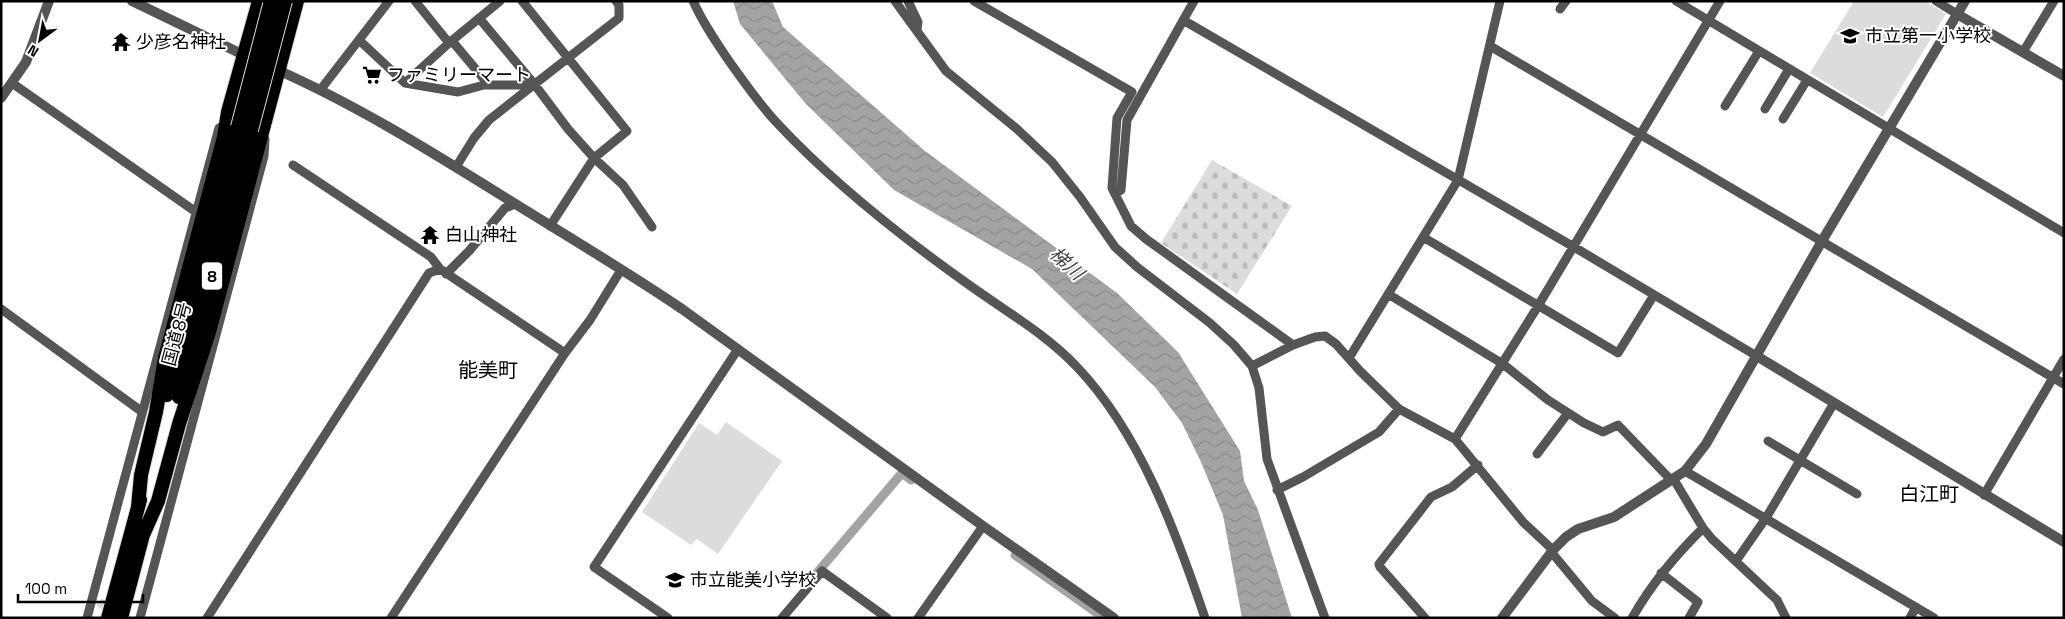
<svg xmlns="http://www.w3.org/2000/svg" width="2065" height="619" font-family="'Space Grotesk','Noto Sans JP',sans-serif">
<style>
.green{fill:#dcdcdc}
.cemetery{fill:url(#cemetery-stones)}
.water{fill:url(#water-waves)}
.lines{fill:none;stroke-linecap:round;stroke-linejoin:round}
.canal{stroke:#a3a3a3;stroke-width:9}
.minor-tunnel{stroke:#d9d9d9;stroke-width:9;stroke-dasharray:9 4.5;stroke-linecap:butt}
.trunk-casing{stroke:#dbdbdb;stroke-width:16}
.minor{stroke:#555;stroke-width:9}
.tertiary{stroke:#555;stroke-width:10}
.trunk{stroke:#000;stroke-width:14}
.trunk-bridge-casing{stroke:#dbdbdb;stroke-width:16;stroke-linecap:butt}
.trunk-bridge{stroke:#000;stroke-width:14}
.labels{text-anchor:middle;stroke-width:4;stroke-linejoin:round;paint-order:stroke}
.shield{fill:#fff;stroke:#4c4c4c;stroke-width:1}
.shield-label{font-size:16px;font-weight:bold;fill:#000}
.poi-label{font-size:18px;fill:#000;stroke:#fff;text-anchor:start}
.street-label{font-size:18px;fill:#000;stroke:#fff}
.water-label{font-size:19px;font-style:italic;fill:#444;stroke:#fff}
.quarter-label{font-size:20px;fill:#000;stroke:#fff}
</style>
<defs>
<pattern id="cemetery-stones" width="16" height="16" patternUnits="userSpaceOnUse" patternTransform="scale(1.25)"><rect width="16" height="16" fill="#dcdcdc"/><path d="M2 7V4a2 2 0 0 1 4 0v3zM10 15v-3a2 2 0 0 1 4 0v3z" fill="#bbb"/></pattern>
<pattern id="water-waves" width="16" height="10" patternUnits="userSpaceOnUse" patternTransform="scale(1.25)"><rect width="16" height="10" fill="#a3a3a3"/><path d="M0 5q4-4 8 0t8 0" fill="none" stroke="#8b8b8b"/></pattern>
</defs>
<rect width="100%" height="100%" fill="#fff"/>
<path class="green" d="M 1854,1 L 1925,1 L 1946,14 L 1883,117 L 1810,73 Z
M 726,422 L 782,461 L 718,554 L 697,539 L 691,545 L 642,512 L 699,423 L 717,435 Z"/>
<path class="cemetery" d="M 1212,160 L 1292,206 L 1237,294 L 1161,243 Z"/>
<path class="water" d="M 733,1 L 772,1 L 783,27 L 925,151 L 1117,293 L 1178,352 L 1240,451 L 1244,481 L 1258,510 L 1292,618 L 1242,618 L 1223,515 L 1201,462 L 1182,423 L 1155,387 L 1032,269 L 894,190 L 806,104 L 740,24 Z"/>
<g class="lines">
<path class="canal" d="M 1015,555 L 1104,618
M 816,574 L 902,473 L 911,480"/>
<path class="minor-tunnel" d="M 99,602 L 113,611"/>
<g class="trunk-casing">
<path id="trunk" d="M 167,395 L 238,127
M 179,397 L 251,130
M 138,507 L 141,475 L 156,412 L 165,358 L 224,137 L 228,112 L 259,1
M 143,535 L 158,501 L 179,424 L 209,332 L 297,1
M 108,618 L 140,500
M 121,618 L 145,527"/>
</g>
<path class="minor" d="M 415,1 L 449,43
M 522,1 L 627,131 L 594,158 L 550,226
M 693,1 C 703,23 716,42 729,61 C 744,82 759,104 777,123 C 833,183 899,235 965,282 C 1002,309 1045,333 1077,367 C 1140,433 1176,532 1205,618
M 895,1 L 946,71 L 1017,129 L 1052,162 L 1080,197 L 1115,247 L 1137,267 L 1210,323 L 1234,345 L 1252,366 L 1259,388 L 1267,459 L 1325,618
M 908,1 L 918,22 L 917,30
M 974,1 L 1132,92 L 1117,118 L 1112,188 L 1131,226 L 1146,239 L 1293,345
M 1676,1 L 2064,233
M 1936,1 L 1957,14
M 1560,9 L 1566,1
M 479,18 L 535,85 L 568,129 L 594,158 L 623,185 L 652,227
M 1183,20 L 1574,247 L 1755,355
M 359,40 L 405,83 L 458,92 L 484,85 L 535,85
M 452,41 L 489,85
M 1490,46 L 2064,384
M 2023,52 L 2054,1
M 12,83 L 196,212
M 405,83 L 449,43 L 500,1
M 321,89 L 389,1
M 1725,106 L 1759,51
M 1765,109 L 1789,69
M 1783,119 L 1807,80
M 293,165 L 431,257 L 440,269
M 456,167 L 474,138 L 489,120 L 619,18 L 619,5 L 616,1
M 1115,194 L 1121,190 L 1127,120 L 1194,1
M 1423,237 L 1618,353 L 1654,295
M 446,274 L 469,251 L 505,208 L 515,204
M 1388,294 L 1503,364 L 1548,400 L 1584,423 L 1603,432 L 1618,425 L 1671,480
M 1,309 L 141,411
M 1349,358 L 1458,180 L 1500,1
M 1252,366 L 1293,345 L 1315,337 L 1325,336 L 1336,344 L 1360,371 L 1399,409 L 1455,439 L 1523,522 L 1553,550 L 1553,554 L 1592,601 L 1615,618
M 1455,439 L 1538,306 L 1720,1
M 1768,441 L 1857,494
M 1537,454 L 1568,413
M 1685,471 L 1934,618
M 1673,478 L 1703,528 L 1712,539 L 1777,600 L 1786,618
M 1277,490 L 1303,477 L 1379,432 L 1399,409
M 1984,495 L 2064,359
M 1736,561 L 1766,518 L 1834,403
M 1661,573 L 1698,602 L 1689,618
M 87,618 L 219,128 L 226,125
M 140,618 L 264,156 L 265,139
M 207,618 L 429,273 L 440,269 L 565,353
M 391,618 L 565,353 L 590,320 L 621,270
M 668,618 L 594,567 L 738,349
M 782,618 L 822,571 L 887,618
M 918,618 L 983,526
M 1425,618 L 1380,567 L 1379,564 L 1431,497 L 1452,487 L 1478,465
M 1632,618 C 1653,582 1674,557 1703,528
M 1910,618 L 1916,607"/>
<path class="tertiary" d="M 132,1 L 250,58
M 1957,14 L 2064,76
M 273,68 C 353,103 427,149 501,195 C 562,233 623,269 682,309 L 983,526 L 1114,618
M 1,98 L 26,62 L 49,1
M 1755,355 L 2064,542
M 1502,618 L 1553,550 L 1566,537 L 1578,529 L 1614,517 L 1685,471 L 1706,444 L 1822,241 L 1965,1"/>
<use href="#trunk" class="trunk"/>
<g class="trunk-bridge-casing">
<path id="trunk-bridge" d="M 238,127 L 271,1
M 251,130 L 285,1"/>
</g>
<use href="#trunk-bridge" class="trunk-bridge"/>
</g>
<defs>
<g id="school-bare" transform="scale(1.5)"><path d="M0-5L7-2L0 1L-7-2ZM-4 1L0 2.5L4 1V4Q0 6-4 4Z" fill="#000" stroke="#fff" stroke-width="2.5" paint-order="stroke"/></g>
<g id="temple-bare" transform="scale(1.5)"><path d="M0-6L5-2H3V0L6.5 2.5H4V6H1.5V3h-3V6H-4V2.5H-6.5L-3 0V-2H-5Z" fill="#000" stroke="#fff" stroke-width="2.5" paint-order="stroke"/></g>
<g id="supermarket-bare" transform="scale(1.5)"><path d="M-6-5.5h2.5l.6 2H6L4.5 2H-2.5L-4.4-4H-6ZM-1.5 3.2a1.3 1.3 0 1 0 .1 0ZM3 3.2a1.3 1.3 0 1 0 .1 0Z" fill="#000" stroke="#fff" stroke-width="2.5" paint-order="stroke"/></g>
</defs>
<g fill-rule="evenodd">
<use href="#school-bare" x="1850" y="36"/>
<use href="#temple-bare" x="121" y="42"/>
<use href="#supermarket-bare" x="372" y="75"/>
<use href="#temple-bare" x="430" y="235"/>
<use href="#school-bare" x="675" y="580"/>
</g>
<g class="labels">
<rect class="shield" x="202" y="262.5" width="20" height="27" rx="4"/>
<g class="shield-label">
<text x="212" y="282">8</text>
</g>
<g class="poi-label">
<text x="1865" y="42">市立第一小学校</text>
<text x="136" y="48">少彦名神社</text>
<text x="387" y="81">ファミリーマート</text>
<text x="445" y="241">白山神社</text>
<text x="690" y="586">市立能美小学校</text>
</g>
<g class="street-label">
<text transform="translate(177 334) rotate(-75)" y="6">国道8号</text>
</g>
<g class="water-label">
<text transform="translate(1067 263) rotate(42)" y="7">梯川</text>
</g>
<g class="quarter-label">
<text x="488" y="377">能美町</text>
<text x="1929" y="501">白江町</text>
</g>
</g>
<rect width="2065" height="619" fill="none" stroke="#000000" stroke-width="5"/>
<g transform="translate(40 40) rotate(212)" stroke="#ffffff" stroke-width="4" paint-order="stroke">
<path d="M0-4L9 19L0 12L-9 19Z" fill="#000000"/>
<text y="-8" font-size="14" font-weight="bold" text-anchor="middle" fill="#000000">N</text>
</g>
<path d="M18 594v8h125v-8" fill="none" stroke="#000000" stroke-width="2.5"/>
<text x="25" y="594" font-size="15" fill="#000000" stroke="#ffffff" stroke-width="4" paint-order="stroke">100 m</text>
</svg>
